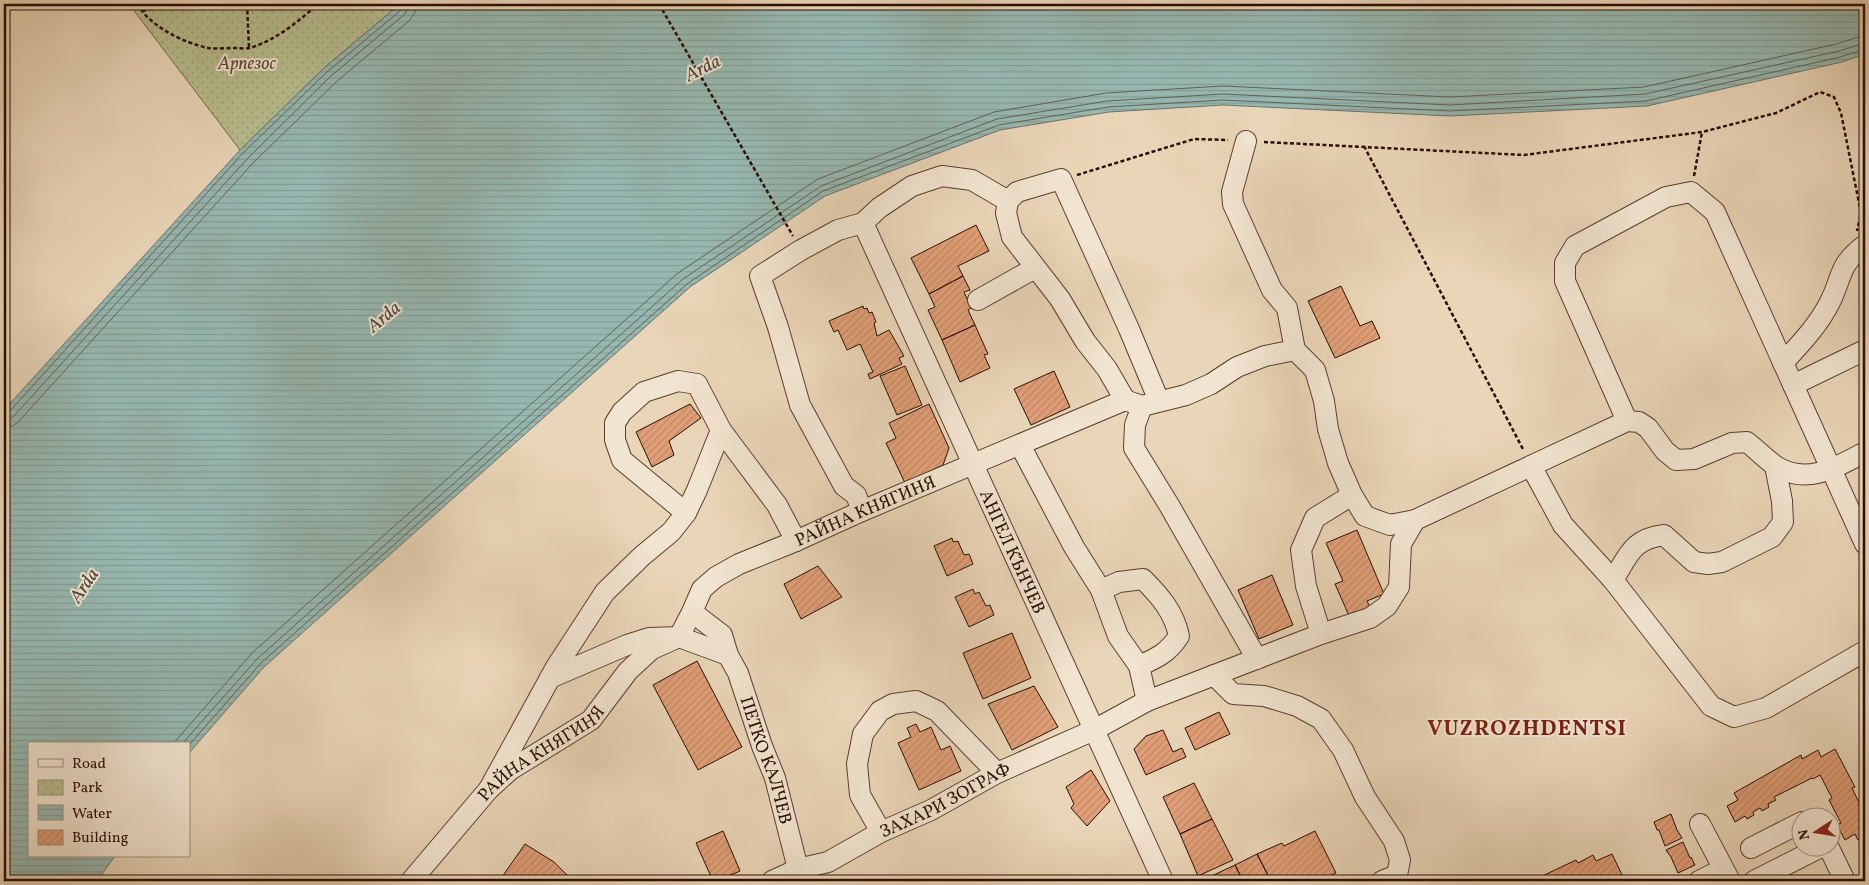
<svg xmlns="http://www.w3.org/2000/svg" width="1869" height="885" font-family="Vollkorn,serif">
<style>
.park{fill:url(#park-dots);stroke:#706447}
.water{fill:url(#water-rules);stroke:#6b736a}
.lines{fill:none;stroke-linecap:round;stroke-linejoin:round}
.shore{stroke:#606258;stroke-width:1}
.building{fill:url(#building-hatch);stroke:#2a0c00}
.minor-casing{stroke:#5a3e2e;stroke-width:22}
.path{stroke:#2a0c00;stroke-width:2.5;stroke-dasharray:4 2.5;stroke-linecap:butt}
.minor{stroke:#f1e4d0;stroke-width:20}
.labels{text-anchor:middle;stroke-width:4;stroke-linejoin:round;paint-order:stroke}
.park-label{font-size:18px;font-style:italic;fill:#5b4a32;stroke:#f1e4d0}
.street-label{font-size:18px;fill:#2a0c00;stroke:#f1e4d0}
.water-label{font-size:19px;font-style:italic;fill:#50483e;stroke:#f1e4d0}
.district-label{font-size:22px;font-weight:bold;letter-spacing:1px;fill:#7a1f14;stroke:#f1e4d0}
</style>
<defs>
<pattern id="park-dots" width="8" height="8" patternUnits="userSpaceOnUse" patternTransform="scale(1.25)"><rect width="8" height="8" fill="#b7bd8e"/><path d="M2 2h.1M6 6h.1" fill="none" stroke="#9ea179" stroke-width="1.8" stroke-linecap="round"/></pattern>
<pattern id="water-rules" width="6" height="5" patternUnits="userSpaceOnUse" patternTransform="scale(1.25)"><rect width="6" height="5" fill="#97b8b1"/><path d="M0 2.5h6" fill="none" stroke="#829d96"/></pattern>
<pattern id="building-hatch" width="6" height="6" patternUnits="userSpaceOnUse" patternTransform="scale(1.25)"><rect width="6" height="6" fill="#e19f77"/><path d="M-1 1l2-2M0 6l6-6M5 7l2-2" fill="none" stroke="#c18865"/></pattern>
</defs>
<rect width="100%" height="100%" fill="#e9d5b7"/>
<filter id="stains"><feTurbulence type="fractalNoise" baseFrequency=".004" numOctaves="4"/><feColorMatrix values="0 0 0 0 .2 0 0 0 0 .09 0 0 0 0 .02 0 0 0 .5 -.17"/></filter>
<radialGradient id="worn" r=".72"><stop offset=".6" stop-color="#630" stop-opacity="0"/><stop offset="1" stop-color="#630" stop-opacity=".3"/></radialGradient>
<path class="park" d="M 129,4 L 400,4 L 324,68 L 240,150 Z"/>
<path class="water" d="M 400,4 L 1865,4 L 1865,54 L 1842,62 L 1647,106 L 1450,116 L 1223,105 L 1109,112 L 1000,130 L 825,196 L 690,287 L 264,667 L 189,753 L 189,744 L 29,744 L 29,856 L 115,856 L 97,881 L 4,881 L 4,410 L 240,150 L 324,68 Z"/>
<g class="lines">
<path class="shore" d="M 4,413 L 10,411 L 243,153 L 327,72 L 401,10 L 402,4
M 4,420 L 10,419 L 14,416 L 248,158 L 331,76 L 405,14 L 409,4
M 4,427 L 13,426 L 19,421 L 253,163 L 336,82 L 410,20 L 415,12 L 416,4
M 173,744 L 252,653 L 678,273 L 818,179 L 994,112 L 1106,93 L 1223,86 L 1450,97 L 1644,87 L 1836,44 L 1865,35
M 182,744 L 257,659 L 683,279 L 821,186 L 997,119 L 1107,101 L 1223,94 L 1450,105 L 1645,94 L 1839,51 L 1865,43
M 189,745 L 261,663 L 687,284 L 823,191 L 999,125 L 1108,107 L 1223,100 L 1450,111 L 1646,101 L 1840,57 L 1865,49"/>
</g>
<path class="building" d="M 976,225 L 989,251 L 958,266 L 963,276 L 929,294 L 911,258 Z
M 963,276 L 970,290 L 964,292 L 971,308 L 968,310 L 975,325 L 942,340 L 928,310 L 935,307 L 929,294 Z
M 1341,286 L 1360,326 L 1372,321 L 1380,338 L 1335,358 L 1308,301 Z
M 863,306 L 864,309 L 867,308 L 869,313 L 872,312 L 876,322 L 874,323 L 877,336 L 889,330 L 904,356 L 899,358 L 902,364 L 870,379 L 868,374 L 873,372 L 860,344 L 847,350 L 838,330 L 834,332 L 829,321 Z
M 975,325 L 988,354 L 984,355 L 990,368 L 960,382 L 942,340 Z
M 905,366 L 922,405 L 897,415 L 880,376 Z
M 1054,371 L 1070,407 L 1031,425 L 1014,389 Z
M 690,404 L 701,418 L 669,441 L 674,455 L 652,467 L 636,432 Z
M 929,404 L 949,448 L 943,465 L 905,483 L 886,443 L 896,438 L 889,423 Z
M 1357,530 L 1384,594 L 1367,601 L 1371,609 L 1350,618 L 1335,584 L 1343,581 L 1326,543 Z
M 952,538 L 953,542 L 958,541 L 964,555 L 969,554 L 973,564 L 947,576 L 934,546 Z
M 818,566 L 842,597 L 801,619 L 784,584 Z
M 1272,575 L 1293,625 L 1259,639 L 1238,590 Z
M 973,589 L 975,594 L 979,592 L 986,606 L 990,605 L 994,615 L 969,627 L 955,597 Z
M 1012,633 L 1031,678 L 983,699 L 963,653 Z
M 697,661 L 742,747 L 698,770 L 653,685 Z
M 1034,686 L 1058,727 L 1012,750 L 988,704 Z
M 1219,712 L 1230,734 L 1195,750 L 1185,728 Z
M 916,724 L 920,732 L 931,727 L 941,750 L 950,746 L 961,771 L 919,790 L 898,743 L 911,737 L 907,728 Z
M 1163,730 L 1173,752 L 1182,748 L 1186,757 L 1146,775 L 1134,749 L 1146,736 Z
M 1835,749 L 1855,787 L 1852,788 L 1865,815 L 1865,836 L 1858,840 L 1855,834 L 1845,840 L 1837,825 L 1841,823 L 1829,800 L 1832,798 L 1820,775 L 1813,779 L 1812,778 L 1774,797 L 1776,800 L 1768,804 L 1769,807 L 1762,811 L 1760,808 L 1753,812 L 1754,815 L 1747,819 L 1745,816 L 1735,822 L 1727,806 L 1738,800 L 1734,793 L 1801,755 L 1802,759 L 1818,750 L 1821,757 Z
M 1091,770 L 1110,801 L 1087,826 L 1071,808 L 1074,804 L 1066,787 Z
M 1194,783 L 1212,819 L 1180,834 L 1163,797 Z
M 1671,814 L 1677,830 L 1682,838 L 1665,846 L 1659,830 L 1657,830 L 1654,822 Z
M 1212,819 L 1233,860 L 1198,876 L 1180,834 Z
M 723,831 L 740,871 L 717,881 L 713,881 L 696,843 Z
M 1315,831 L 1336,873 L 1318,881 L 1271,881 L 1257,854 L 1282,843 L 1284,846 Z
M 1683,842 L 1690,858 L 1691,857 L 1695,865 L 1678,873 L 1671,857 L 1666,850 Z
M 525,844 L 554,862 L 573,881 L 511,881 L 502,877 Z
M 1257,854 L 1271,881 L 1243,881 L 1235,865 Z
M 1612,854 L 1625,881 L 1536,881 L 1538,880 L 1538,878 L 1576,860 L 1578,863 L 1593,855 L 1596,861 Z
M 1235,865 L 1243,881 L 1201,881 Z"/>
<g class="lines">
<g class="minor-casing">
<g id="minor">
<path d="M 1246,141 L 1232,192 L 1233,204 L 1272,290 L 1287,308 L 1295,350 L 1315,370 L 1324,401 L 1328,429 L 1338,463 L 1352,495 L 1365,516 L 1390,525 L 1415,520 L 1627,421 L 1639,422 L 1648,428 L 1665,451 L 1676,460 L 1694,459 L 1732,443 L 1747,442 C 1757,450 1767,460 1777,467 C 1808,485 1837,467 1865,452"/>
<path id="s1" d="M 863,223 L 1163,881"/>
<path d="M 978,300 L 1035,268"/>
<path d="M 1783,363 C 1800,344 1818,326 1830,302 C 1843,276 1838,265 1865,245"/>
<path d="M 1793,385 L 1865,350"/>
<path d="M 1125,400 L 1107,369 L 1085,341 L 1060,299 L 1012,237 L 1006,213 L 1008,201 L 1017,192 L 1061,179 L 1129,329 L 1159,401"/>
<path d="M 1142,406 L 1135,425 L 1134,448 L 1169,505 L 1257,659"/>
<path d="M 1627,421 L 1565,281 L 1565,263 L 1575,246 L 1666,197 L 1691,192 L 1715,212 L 1865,544"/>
<path d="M 1020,445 L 1074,547 L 1101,590 L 1118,636 L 1139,666 L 1147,701"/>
<path d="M 1531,466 L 1563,525 L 1613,580 L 1711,706 L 1734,717 L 1766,708 L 1865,651"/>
<path d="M 862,511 L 856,495 L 844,486 L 800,405 L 778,327 L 760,276 L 801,250 L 838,230 L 863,223 L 879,208 L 912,186 L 942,176 L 972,180 L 1008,201"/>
<path d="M 686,513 L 622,460 L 615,440 L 615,423 L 622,412 L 644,392 L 678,381 L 697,384 L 721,430 L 777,505 L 796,541"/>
<path d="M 1613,580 C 1629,555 1632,539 1664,535 L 1694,562 L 1708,564 L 1722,562 L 1772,537 L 1783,522 L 1782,501 L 1775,466"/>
<path d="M 1101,590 L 1119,582 L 1143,579 C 1160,596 1174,612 1179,636 C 1168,653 1157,658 1139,666"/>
<path id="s2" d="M 692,612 L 722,635 L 728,655 L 738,673 L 762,746 L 775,778 L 798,869"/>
<path d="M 1321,634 L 1306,586 L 1301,550 L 1315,518 L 1352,495"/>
<path d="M 1214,675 L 1233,694 L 1264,696 L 1297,706 L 1321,719 L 1343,750 L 1365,797 L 1394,841 L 1400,860 L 1397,875 L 1382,881"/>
<path id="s3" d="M 550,678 L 627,645 L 649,638 L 679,637 L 692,612 L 702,589 L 716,577 L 739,564 L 796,541 L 862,511 L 1125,400 L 1142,406 L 1186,395 L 1211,384 L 1237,367 L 1265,356 L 1295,350"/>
<path d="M 489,789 L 556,667 L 605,592 L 642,556 L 671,532 L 686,513 L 697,490 L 721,430"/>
<path d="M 1700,824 L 1730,881"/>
<path d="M 881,832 L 860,795 L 857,764 L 863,734 L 880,711 L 893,704 L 916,701 L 937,711 L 997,773"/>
<path d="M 1751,848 L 1802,822"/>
<path d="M 1829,848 L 1845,881"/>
<path id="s4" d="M 411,881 L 489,789 L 510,770 L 591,720 L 628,671 L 652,649 L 679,637 L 728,655"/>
<path id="s5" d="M 772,881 L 798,869 L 828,862 L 881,832 L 931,810 L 997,773 L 1094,730 L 1147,701 L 1321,634 L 1370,618 L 1387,606 L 1399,587 L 1401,544 L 1415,520"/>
<path d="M 1699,881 L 1723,869"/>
<path d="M 1754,881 L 1819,848"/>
</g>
</g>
<path class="path" d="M 137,4 C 151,27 182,42 208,48 C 216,49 226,48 235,48 C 240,48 246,49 250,48 C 276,40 299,21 318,4
M 247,4 L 249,48
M 659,4 L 793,236
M 142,11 L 175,4
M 1264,142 L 1524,155 L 1702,132 L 1776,113 L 1820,92 L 1834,97 L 1841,113 L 1861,213 L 1857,231
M 1364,146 L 1524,451
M 1077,175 L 1194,139 L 1228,140
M 1694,176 L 1702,132"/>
<use href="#minor" class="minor"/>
</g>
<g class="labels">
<g class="park-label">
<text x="247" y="69">Арпезос</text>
</g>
<g class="street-label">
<text dy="6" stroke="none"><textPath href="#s3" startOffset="372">РАЙНА КНЯГИНЯ</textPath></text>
<text dy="6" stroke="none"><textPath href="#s1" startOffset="361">АНГЕЛ КЪНЧЕВ</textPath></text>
<text dy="6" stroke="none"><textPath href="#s4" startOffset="184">РАЙНА КНЯГИНЯ</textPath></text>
<text dy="6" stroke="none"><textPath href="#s2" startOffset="171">ПЕТКО КАЛЧЕВ</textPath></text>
<text dy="6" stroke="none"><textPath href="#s5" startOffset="192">ЗАХАРИ ЗОГРАФ</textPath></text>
</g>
<g class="water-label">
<text transform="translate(702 67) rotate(-27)" y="7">Arda</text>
<text transform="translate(383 316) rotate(-40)" y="7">Arda</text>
<text transform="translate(83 585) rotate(-56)" y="7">Arda</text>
</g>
<g class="district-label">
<text x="1527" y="735">VUZROZHDENTSI</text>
</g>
</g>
<rect width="1869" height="885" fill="none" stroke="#e9d5b7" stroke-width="20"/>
<rect x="5" y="5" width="1859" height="875" fill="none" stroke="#2a0c00" stroke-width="2.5"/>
<rect x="10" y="10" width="1849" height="865" fill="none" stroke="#2a0c00"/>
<rect x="28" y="742" width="162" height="115" fill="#f1e4d0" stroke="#a18e7d"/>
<rect x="38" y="759" width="25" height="8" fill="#f1e4d0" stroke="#a18e7d"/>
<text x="72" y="768" font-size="15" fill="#2a0c00">Road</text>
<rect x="38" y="780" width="25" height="15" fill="url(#park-dots)" stroke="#a18e7d"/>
<text x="72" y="792" font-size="15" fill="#2a0c00">Park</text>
<rect x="38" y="805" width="25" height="15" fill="url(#water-rules)" stroke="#a18e7d"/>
<text x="72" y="818" font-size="15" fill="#2a0c00">Water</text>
<rect x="38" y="830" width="25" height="15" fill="url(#building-hatch)" stroke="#a18e7d"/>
<text x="72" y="842" font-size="15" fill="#2a0c00">Building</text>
<g transform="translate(1816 832) rotate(258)"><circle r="24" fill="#f1e4d0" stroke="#a18e7d"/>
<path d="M0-4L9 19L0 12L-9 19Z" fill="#8f2418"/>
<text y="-8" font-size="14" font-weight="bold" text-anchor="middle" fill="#2a0c00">N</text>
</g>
<rect width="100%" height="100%" filter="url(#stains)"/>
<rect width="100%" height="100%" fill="url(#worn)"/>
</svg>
